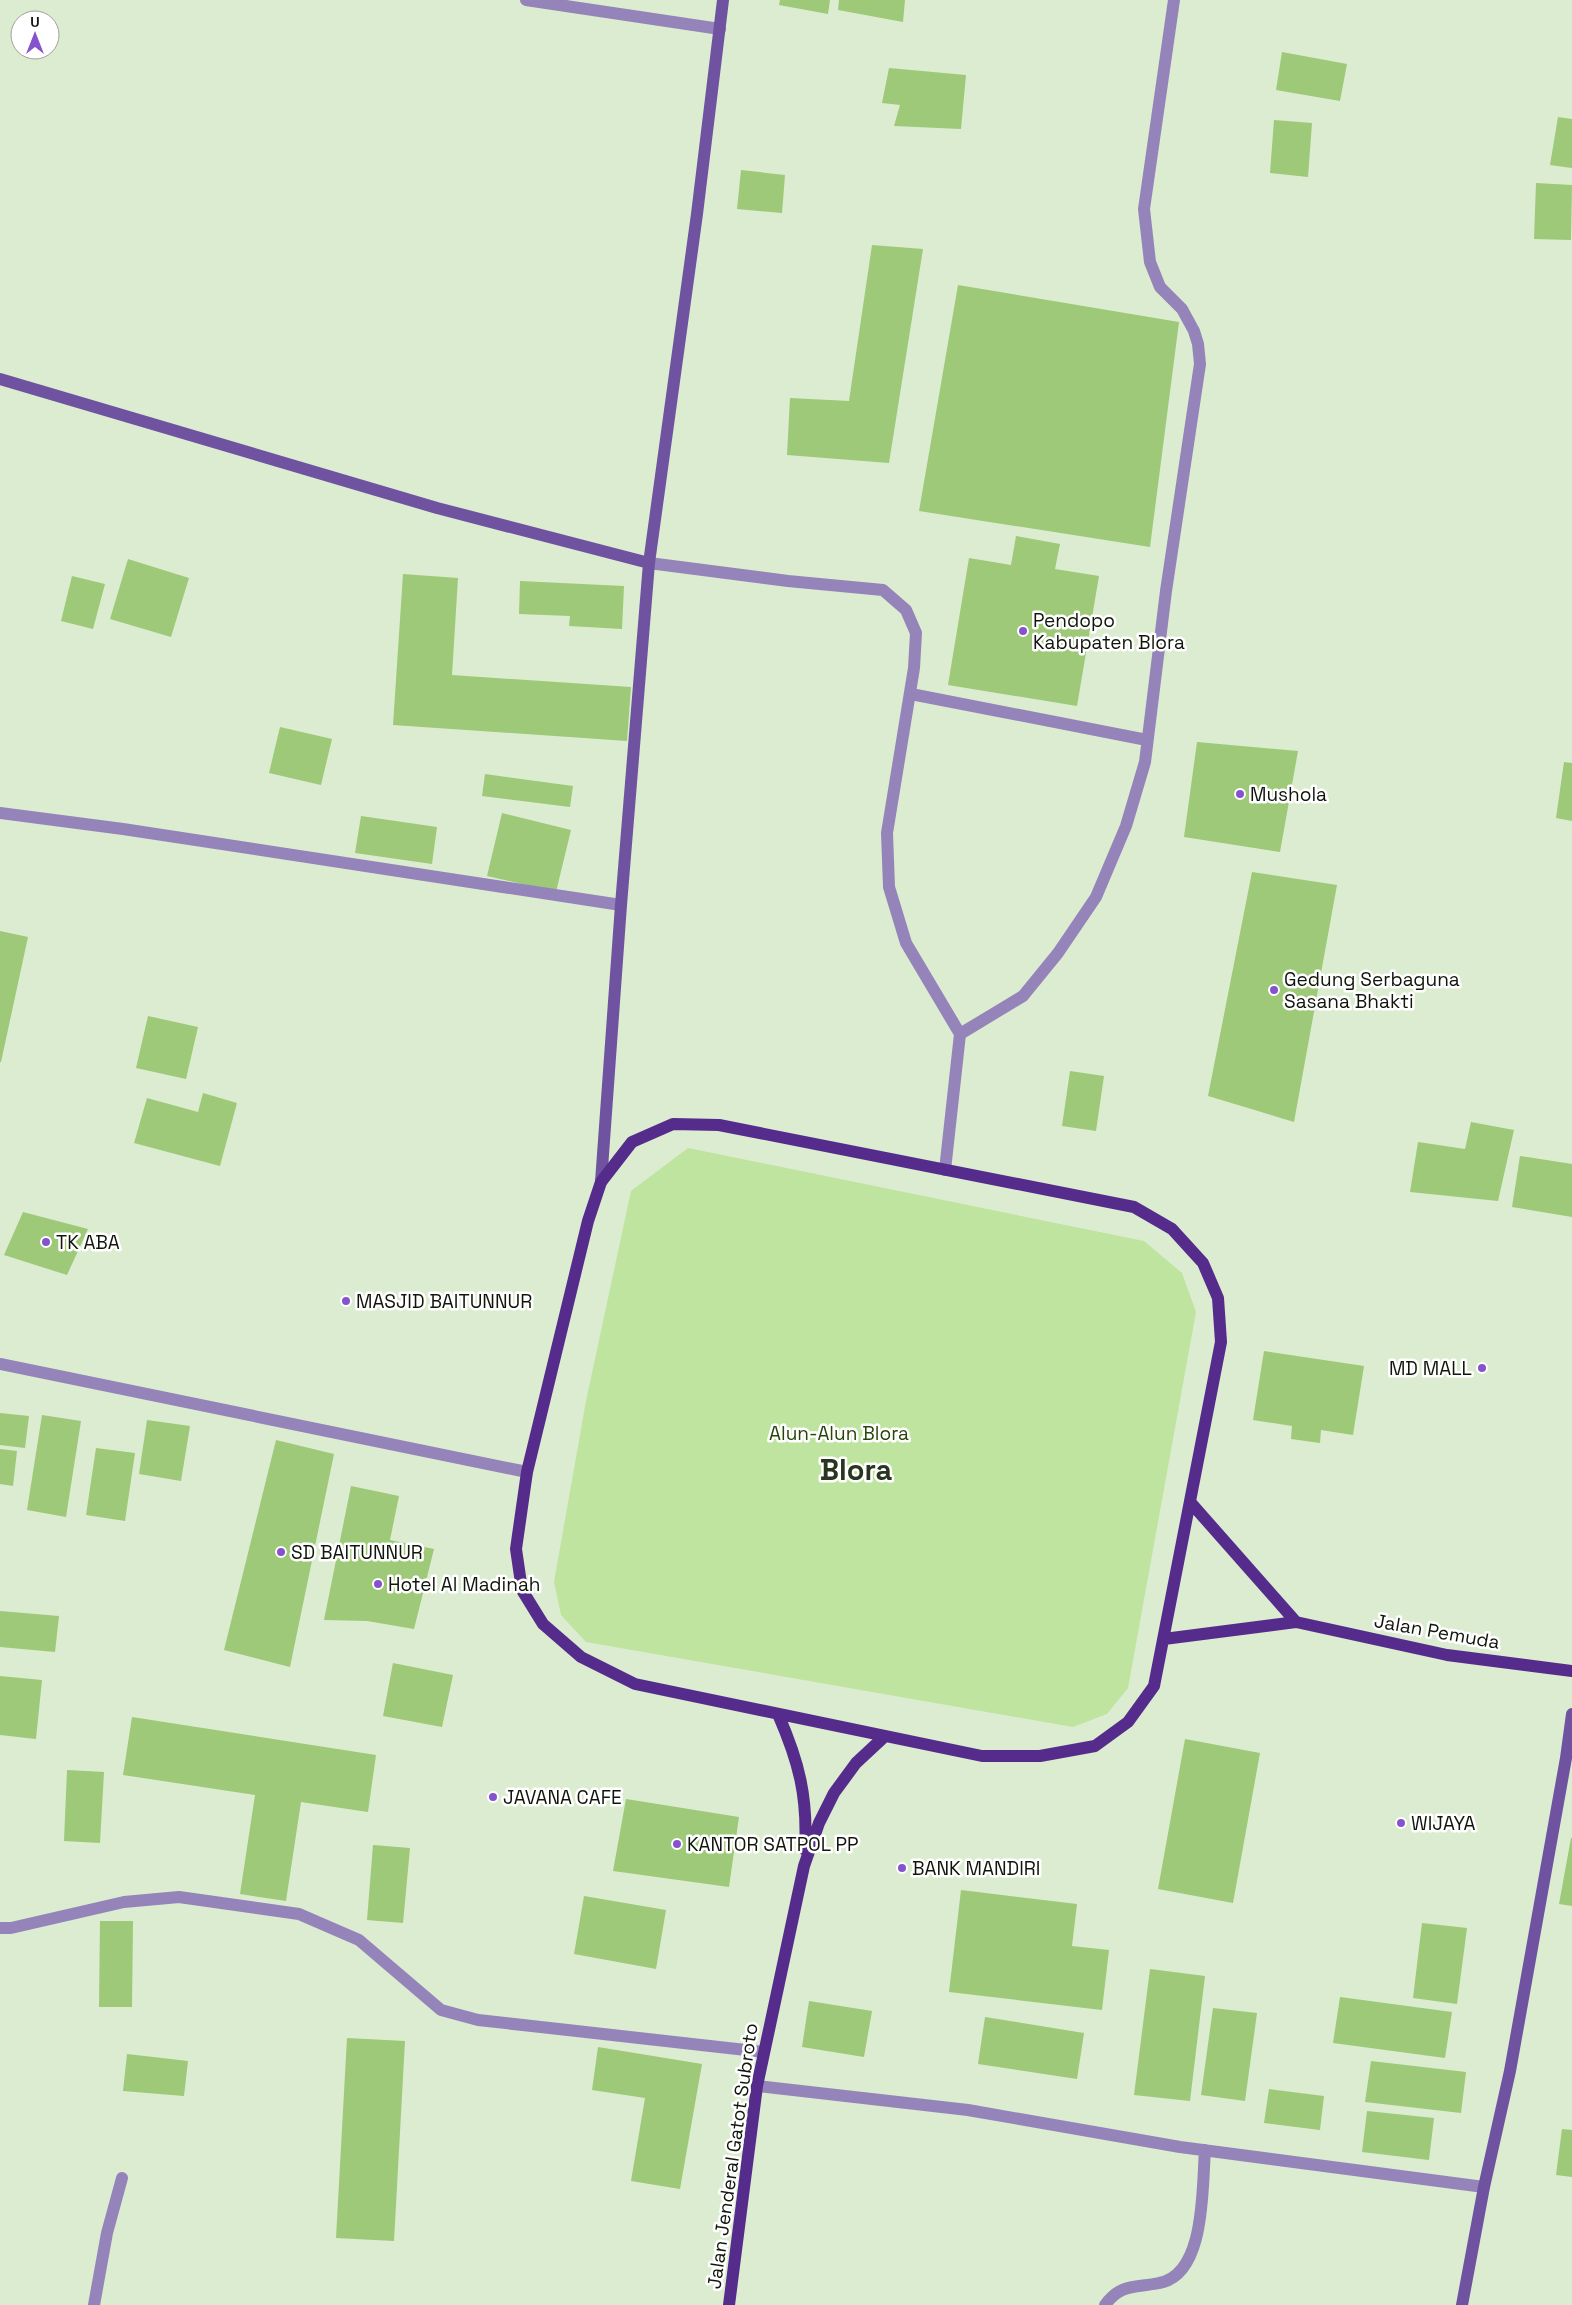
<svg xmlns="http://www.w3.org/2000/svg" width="1572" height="2305" font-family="'Space Grotesk',sans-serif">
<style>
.green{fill:#bee4a0}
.building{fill:#9dc978}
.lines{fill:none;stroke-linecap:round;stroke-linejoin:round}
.lane{stroke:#9584b9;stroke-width:12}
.street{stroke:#9584b9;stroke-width:12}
.secondary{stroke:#6f53a0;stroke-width:12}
.primary{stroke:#552c8c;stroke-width:12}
.poi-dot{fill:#8554cd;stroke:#fff;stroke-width:2}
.labels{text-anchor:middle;stroke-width:5;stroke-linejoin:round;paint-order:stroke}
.poi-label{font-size:19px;fill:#11160c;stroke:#fff;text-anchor:start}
.park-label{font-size:19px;fill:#2a450b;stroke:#fff}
.street-label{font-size:19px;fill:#11160c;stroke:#fff}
.town-label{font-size:29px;font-weight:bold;fill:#29351f;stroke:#fff}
</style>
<rect width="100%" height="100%" fill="#dcecd0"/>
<path class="green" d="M 688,1148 L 1144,1241 L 1182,1273 L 1196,1312 L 1128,1688 L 1107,1714 L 1073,1727 L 586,1642 L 561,1615 L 554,1582 L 586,1401 L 631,1191 Z"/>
<path class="building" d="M 780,0 L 830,0 L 828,14 L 779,5 Z
M 839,0 L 905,0 L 903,22 L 838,10 Z
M 1282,52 L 1347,64 L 1340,101 L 1276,90 Z
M 889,68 L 966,75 L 961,129 L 894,126 L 900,105 L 882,103 Z
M 1558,117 L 1572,119 L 1572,168 L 1550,165 Z
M 1274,120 L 1312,123 L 1308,177 L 1270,173 Z
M 741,170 L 785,175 L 782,213 L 737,209 Z
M 1536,183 L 1572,185 L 1571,240 L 1534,239 Z
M 872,245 L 923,249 L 889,463 L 787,455 L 790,398 L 849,401 Z
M 958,285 L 1179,322 L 1150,547 L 919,511 Z
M 1016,536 L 1060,544 L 1055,569 L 1099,576 L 1077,706 L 948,685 L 969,558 L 1011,565 Z
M 128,559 L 189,578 L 171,637 L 110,619 Z
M 403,574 L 458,578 L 452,675 L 631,687 L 627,741 L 393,725 Z
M 72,576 L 105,584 L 93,629 L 61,621 Z
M 520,581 L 624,586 L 622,629 L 569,626 L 570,616 L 519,614 Z
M 280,727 L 332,739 L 321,785 L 269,773 Z
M 1197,742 L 1298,751 L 1280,852 L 1184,837 Z
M 1564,762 L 1572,763 L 1572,821 L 1556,818 Z
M 485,774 L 573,786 L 570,807 L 482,796 Z
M 502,813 L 571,830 L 556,892 L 487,876 Z
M 361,816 L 437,827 L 432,864 L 355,853 Z
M 1252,872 L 1337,885 L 1294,1122 L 1208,1096 Z
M 0,931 L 28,937 L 1,1062 L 0,1062 Z
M 148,1016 L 198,1027 L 186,1079 L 136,1068 Z
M 1070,1071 L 1104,1076 L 1096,1131 L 1062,1126 Z
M 203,1093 L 237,1103 L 220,1166 L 134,1143 L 147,1098 L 198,1112 Z
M 1471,1122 L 1514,1130 L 1498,1201 L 1410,1192 L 1418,1142 L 1465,1149 Z
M 1520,1156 L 1572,1164 L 1572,1217 L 1512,1207 Z
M 23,1212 L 88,1229 L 67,1275 L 4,1255 Z
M 1264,1351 L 1364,1366 L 1353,1435 L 1321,1430 L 1320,1443 L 1291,1439 L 1292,1426 L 1253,1420 Z
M 0,1413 L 29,1416 L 25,1448 L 0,1445 Z
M 42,1415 L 81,1421 L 66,1517 L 27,1510 Z
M 147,1420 L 190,1426 L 181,1481 L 139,1474 Z
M 276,1440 L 334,1454 L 290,1667 L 224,1650 Z
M 96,1448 L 135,1453 L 125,1521 L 86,1515 Z
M 0,1449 L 17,1451 L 13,1486 L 0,1484 Z
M 351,1486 L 399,1496 L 390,1540 L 434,1549 L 414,1629 L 367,1621 L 324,1620 Z
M 0,1611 L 59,1616 L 55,1652 L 0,1647 Z
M 393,1663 L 453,1675 L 442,1727 L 383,1716 Z
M 0,1676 L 42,1680 L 36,1739 L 0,1735 Z
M 132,1717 L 376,1755 L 368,1812 L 301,1802 L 286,1901 L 240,1894 L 255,1795 L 123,1775 Z
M 1185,1739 L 1260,1753 L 1233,1903 L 1158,1889 Z
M 67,1770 L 104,1772 L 100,1843 L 64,1841 Z
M 626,1799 L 739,1817 L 729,1887 L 613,1871 Z
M 1571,1838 L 1572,1838 L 1572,1906 L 1559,1904 Z
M 373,1845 L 410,1848 L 403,1923 L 367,1920 Z
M 961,1890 L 1077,1904 L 1072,1946 L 1109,1950 L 1102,2010 L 949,1992 Z
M 584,1896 L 666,1910 L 656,1969 L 574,1954 Z
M 100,1921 L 133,1921 L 132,2007 L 99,2007 Z
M 1422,1923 L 1467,1928 L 1457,2004 L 1413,1998 Z
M 1150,1969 L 1205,1976 L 1190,2101 L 1134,2095 Z
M 1340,1997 L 1452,2012 L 1445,2058 L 1333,2043 Z
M 809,2001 L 872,2011 L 864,2057 L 802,2047 Z
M 1213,2008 L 1257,2013 L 1245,2101 L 1201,2095 Z
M 985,2017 L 1084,2033 L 1077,2079 L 978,2064 Z
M 347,2038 L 405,2041 L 394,2241 L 336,2238 Z
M 598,2047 L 702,2064 L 680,2189 L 631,2181 L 645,2098 L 592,2090 Z
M 127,2054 L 188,2061 L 184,2096 L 123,2091 Z
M 1371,2061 L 1466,2072 L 1461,2113 L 1365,2102 Z
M 1269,2089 L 1324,2096 L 1320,2130 L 1264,2123 Z
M 1367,2111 L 1434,2118 L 1429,2160 L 1362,2152 Z
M 1562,2129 L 1572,2130 L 1572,2177 L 1556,2175 Z"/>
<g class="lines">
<path class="lane" d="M 649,563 L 788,581 L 883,590 L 906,610 L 916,633 L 914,668 L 887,833 L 889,887 L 906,943 L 960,1034 L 945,1170
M 911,694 L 1147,740
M 960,1034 L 1023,996 L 1058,953 L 1096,897 L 1126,826 L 1145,762 L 1166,591 L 1200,364 L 1198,344 L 1194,331 L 1182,309 L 1160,287 L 1150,262 L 1144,209 L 1174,0"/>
<path class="street" d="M 526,0 L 720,29
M 0,813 L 123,829 L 621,905
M 0,1364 L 527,1472
M 0,1928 L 11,1928 L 124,1902 L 179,1897 L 299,1914 L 359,1940 L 441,2010 L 478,2020 L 764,2052
M 757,2086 L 968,2110 L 1180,2147 L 1484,2187
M 94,2305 L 107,2233 L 122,2178
M 1105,2305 C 1121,2283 1135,2288 1159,2283 C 1206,2275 1202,2187 1205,2150"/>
<path class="secondary" d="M 0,379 L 437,508 L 649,563 L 621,905 L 601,1182
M 649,563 L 697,214 L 723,0
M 1462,2305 L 1484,2187 L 1510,2071 L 1566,1758 L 1572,1714"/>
<path class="primary" d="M 673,1124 L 719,1125 L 1134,1207 L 1172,1229 L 1203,1263 L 1218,1298 L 1221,1342 L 1154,1686 L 1128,1722 L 1095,1746 L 1040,1756 L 982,1756 L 635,1684 L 581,1657 L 543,1624 L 522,1590 L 516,1549 L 527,1472 L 588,1221 L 601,1182 L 632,1142 Z
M 1191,1503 L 1296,1622
M 1164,1639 L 1296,1622 L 1447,1655 L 1572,1671
M 778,1714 C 799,1762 808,1797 805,1850
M 729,2305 L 757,2086 L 804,1866 L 819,1823 L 834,1793 L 856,1763 L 885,1736"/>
</g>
<g class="poi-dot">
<circle cx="1023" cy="631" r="5"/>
<circle cx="1240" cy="794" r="5"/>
<circle cx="1274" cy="990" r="5"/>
<circle cx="46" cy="1242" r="5"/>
<circle cx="346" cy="1301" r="5"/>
<circle cx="1482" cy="1368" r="5"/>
<circle cx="281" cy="1552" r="5"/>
<circle cx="378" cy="1584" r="5"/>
<circle cx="493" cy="1797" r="5"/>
<circle cx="1401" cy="1823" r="5"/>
<circle cx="677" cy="1844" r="5"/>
<circle cx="902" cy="1868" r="5"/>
</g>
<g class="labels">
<g class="poi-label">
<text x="1033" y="627">Pendopo<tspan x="1033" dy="22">Kabupaten Blora</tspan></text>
<text x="1250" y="801">Mushola</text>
<text x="1284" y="986">Gedung Serbaguna<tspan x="1284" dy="22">Sasana Bhakti</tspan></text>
<text x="56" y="1249">TK ABA</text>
<text x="356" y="1308">MASJID BAITUNNUR</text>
<text x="1472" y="1375" text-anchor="end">MD MALL</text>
<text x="291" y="1559">SD BAITUNNUR</text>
<text x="388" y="1591">Hotel Al Madinah</text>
<text x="503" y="1804">JAVANA CAFE</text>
<text x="1411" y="1830">WIJAYA</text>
<text x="687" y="1851">KANTOR SATPOL PP</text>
<text x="912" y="1875">BANK MANDIRI</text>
</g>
<g class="park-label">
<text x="839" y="1440">Alun-Alun Blora</text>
</g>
<g class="street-label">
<text transform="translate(1437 1631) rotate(10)" y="7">Jalan Pemuda</text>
<text transform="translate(732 2156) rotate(-82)" y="7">Jalan Jenderal Gatot Subroto</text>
</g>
<g class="town-label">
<text x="856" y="1480">Blora</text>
</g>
</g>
<g transform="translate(35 35)"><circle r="24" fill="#ffffff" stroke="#a0a29e"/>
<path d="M0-4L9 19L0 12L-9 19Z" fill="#8554cd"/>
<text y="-8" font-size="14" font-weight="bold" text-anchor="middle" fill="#11160c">U</text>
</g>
</svg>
